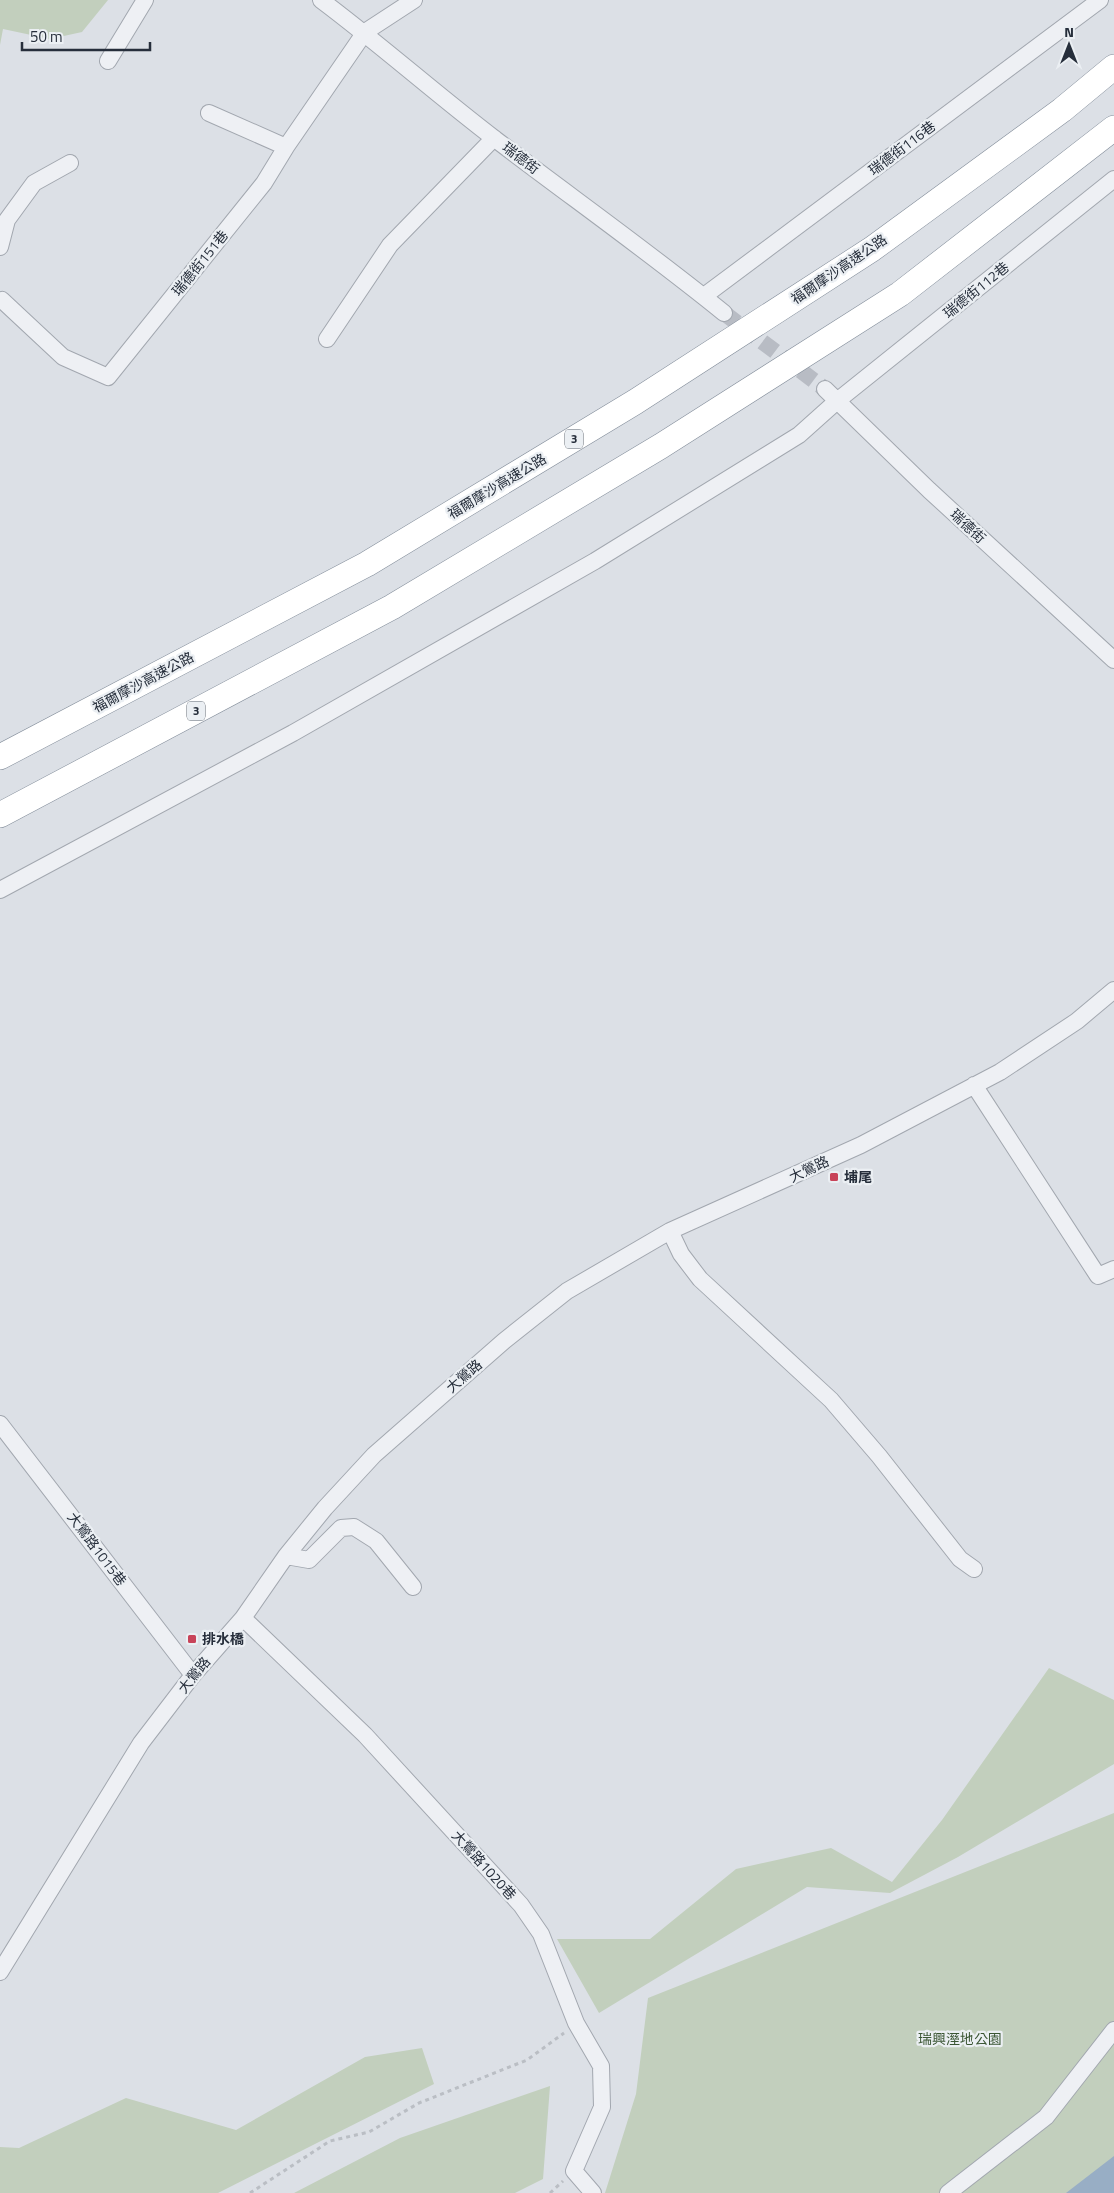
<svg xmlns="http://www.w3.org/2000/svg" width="1114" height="2193" font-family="'Titillium Web','Noto Sans TC',sans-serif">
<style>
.green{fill:#c2cfbd}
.water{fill:#98aec5}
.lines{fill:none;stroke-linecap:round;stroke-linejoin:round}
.minor-tunnel{stroke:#b8bcc4;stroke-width:16;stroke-dasharray:16 8;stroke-linecap:butt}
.minor-casing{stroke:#a2a7af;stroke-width:18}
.highway-casing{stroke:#848e9b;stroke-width:26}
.path{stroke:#babec4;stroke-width:3;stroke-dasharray:4 4;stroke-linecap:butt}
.minor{stroke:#eef0f4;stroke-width:16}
.highway{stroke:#fff;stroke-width:25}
.poi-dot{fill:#c84359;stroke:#ebeff3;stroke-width:2}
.labels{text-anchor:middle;stroke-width:4.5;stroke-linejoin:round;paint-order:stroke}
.shield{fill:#ebeff3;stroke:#616872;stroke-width:1}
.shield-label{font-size:12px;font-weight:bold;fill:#262e3b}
.street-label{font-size:14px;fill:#262e3b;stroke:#ebeff3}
.poi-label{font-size:14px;font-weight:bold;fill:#262e3b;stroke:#ebeff3;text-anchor:start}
.park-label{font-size:14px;fill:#3b5634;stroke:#ebeff3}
</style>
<rect width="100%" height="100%" fill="#dce0e6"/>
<path class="green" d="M 0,0 L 108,0 L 82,32 L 50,39 L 3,29 L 0,45 Z
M 1049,1668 L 1114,1700 L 1114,1764 L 958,1857 L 890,1893 L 807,1887 L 599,2013 L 557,1939 L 650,1939 L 736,1869 L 831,1848 L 892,1882 L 942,1820 Z
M 1114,1813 L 1114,2193 L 605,2193 L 636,2094 L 648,1998 Z
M 422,2048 L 434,2084 L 218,2193 L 0,2193 L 0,2147 L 19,2148 L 126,2098 L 236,2130 L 365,2057 Z
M 550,2086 L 543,2179 L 515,2193 L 294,2193 L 400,2138 Z"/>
<path class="water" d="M 1114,2156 L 1114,2193 L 1066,2193 Z"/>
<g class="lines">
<path class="minor-tunnel" d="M 724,313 L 825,389"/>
<g class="minor-casing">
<path id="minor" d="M 321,0 C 381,45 436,94 495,139 C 571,197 649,252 724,313
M 108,61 L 145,0
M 209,113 L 286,147
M 0,247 L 7,220 L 34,183 L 70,163
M 704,296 L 1100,0
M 0,301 L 2,300 L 63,357 L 108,377 L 264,183 L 286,147 L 365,32 L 414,0
M 327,339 L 390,245 L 494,138
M 825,389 L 929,490 L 1114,660
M 0,890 L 293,733 L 595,561 L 799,435 L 837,401 L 1114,179
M 974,1085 L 1098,1276 L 1114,1269
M 670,1231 L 681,1254 L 700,1279 L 831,1400 L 879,1456 L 960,1559 L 974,1569
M 0,1424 L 193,1675
M 286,1556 L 309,1560 L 341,1528 L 354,1527 L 376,1541 L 413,1587
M 243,1618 L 365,1735 L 521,1905 L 541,1934 L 576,2023 L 601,2066 L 602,2107 L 574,2171 L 593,2193
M 0,1972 L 141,1743 L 193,1675 L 243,1618 L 286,1556 L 325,1508 L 374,1455 L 504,1341 L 567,1291 L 670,1231 L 861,1145 L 1000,1072 L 1077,1021 L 1114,990
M 948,2193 L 1046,2117 L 1114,2030"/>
</g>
<g class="highway-casing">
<path id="highway" d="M 0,757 L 367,564 L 635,402 L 872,249 L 1062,110 L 1114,67
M 0,815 L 392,607 L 661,446 L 900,294 L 1114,128"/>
</g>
<path class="path" d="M 250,2193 L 330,2141 L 369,2132 L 419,2103 L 527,2060 L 564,2033
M 550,2193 L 563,2181"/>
<use href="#minor" class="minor"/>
<use href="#highway" class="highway"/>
</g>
<g class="poi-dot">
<rect x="829" y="1172" width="10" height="10" rx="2.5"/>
<rect x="187" y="1634" width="10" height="10" rx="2.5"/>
</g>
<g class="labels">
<g class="shield">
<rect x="565" y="429.5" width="18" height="19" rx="4"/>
<rect x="187" y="701.5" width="18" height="19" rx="4"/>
</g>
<g class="shield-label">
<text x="574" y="443">3</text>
<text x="196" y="715">3</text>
</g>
<g class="street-label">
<text transform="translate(902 148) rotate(-37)" y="5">瑞德街116巷</text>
<text transform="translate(521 158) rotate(37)" y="5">瑞德街</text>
<text transform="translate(200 263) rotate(-51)" y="5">瑞德街151巷</text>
<text transform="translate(839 269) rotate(-34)" y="5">福爾摩沙高速公路</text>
<text transform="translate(976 290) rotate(-39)" y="5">瑞德街112巷</text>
<text transform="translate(497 486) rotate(-31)" y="5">福爾摩沙高速公路</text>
<text transform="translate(968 526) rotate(43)" y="5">瑞德街</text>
<text transform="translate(143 682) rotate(-28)" y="5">福爾摩沙高速公路</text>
<text transform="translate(809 1169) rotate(-25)" y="5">大鶯路</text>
<text transform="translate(464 1376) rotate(-41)" y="5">大鶯路</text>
<text transform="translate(97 1549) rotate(53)" y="5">大鶯路1015巷</text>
<text transform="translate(194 1675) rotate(-51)" y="5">大鶯路</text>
<text transform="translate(484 1865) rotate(48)" y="5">大鶯路1020巷</text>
</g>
<g class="poi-label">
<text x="844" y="1182">埔尾</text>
<text x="202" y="1644">排水橋</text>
</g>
<g class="park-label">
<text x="960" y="2044">瑞興溼地公園</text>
</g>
</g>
<g transform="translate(1069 45)" stroke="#ebeff3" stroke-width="4" paint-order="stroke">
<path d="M0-4L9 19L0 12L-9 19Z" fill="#262e3b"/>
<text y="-8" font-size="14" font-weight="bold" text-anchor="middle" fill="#262e3b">N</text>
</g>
<path d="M22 42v8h128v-8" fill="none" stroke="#262e3b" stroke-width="2.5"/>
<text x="30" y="42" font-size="15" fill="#262e3b" stroke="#ebeff3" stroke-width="4" paint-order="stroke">50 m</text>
</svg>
